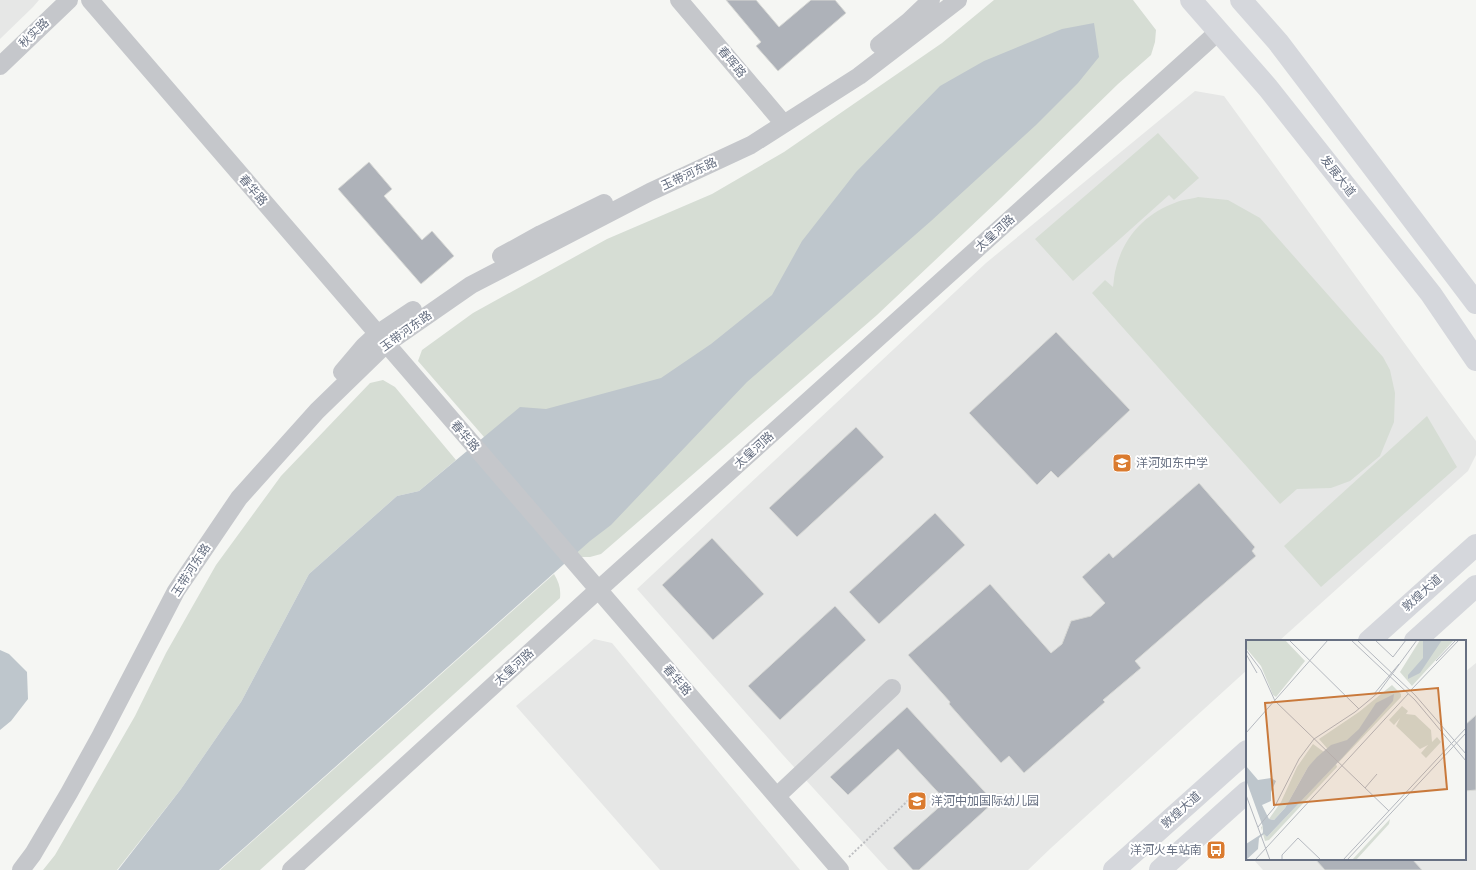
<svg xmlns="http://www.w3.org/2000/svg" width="1476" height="870" font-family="Arial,'Noto Sans SC',sans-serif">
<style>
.built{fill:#e6e7e6}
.green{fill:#d6ddd4}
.water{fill:#bec6cc}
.building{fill:#aeb2b9;stroke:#d7d8d5}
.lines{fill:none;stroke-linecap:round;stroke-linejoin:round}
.path{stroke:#bebfc2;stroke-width:2;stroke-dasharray:2 2;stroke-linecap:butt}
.minor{stroke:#c5c7cb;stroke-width:18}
.major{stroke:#d5d7dc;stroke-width:22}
.labels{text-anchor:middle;stroke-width:4;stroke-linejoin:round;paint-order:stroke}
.street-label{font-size:12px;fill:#677082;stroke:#fff}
.poi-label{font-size:12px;fill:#677082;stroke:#fff;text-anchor:start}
.inset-road{fill:none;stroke:#b4b8bf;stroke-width:1}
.view{fill:#c9793b;fill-opacity:0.15;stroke:#c9793b;stroke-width:2}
.inset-edge{fill:none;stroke:#677082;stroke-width:2}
</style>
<rect width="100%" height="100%" fill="#f5f6f3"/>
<path class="built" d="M 0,0 L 39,0 L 33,7 L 0,39 Z
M 1195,91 L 1224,96 L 1476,441 L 1476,455 L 1468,471 L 1279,641 L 1247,641 L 1247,670 L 1051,848 L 1028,870 L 888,870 L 783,755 L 637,589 L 986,263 Z
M 594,639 L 612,643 L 800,870 L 660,870 L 516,706 Z
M 1476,663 L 1476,870 L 1263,870 L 1253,859 L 1465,859 L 1465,672 Z"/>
<path class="green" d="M 994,0 L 1133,0 L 1156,30 L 1155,42 L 1151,55 L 1118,84 L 1001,198 L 877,315 L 601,554 L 590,557 L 581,557 L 484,437 L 418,361 L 422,350 L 473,313 L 607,239 L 712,194 L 784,152 L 942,43 Z
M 1158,133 L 1199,178 L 1174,200 L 1169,195 L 1073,281 L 1035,239 Z
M 1198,197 L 1228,200 L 1260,218 L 1383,357 L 1390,370 L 1395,393 L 1394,422 L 1380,456 L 1350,481 L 1331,488 L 1297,489 L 1280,504 L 1092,293 L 1105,280 L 1113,287 C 1114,281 1114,274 1116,268 C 1124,236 1146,213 1177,202 C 1184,199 1192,199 1198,197 Z
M 383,380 L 395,387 L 456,460 L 419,491 L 397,496 L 309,574 L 241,702 L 181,789 L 117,870 L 43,870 L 55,855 L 135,716 L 166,653 L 216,565 L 281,476 L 370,383 Z
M 1427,416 L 1457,467 L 1321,587 L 1284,546 Z
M 554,574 C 559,582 561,589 560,598 L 260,870 L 220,870 Z"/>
<path class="water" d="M 1094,23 L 1099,57 L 1078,83 L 1036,125 L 931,221 L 747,382 L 611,525 L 590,541 L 219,870 L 118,870 L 181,789 L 241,702 L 309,574 L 397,496 L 419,491 L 520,407 L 546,409 L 661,378 L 711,344 L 772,295 L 802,241 L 856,172 L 940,86 L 984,61 L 1062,29 Z
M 0,650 L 9,654 L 27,672 L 28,699 L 11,721 L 0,730 Z"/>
<path class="building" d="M 726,0 L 756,0 L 779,27 L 811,0 L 835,0 L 846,13 L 778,71 L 756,46 L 761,42 Z
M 369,162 L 392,189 L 384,196 L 422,240 L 432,231 L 454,256 L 421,284 L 338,189 Z
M 1056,332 L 1130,410 L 1058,478 L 1051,471 L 1037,485 L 969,413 Z
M 856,427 L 884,457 L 797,537 L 769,508 Z
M 1199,483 L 1255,547 L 1252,551 L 1256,556 L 1135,661 L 1141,668 L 1103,700 L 1105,702 L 1024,773 L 1009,756 L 1001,763 L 949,704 L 950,702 L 908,655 L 990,584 L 1051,653 L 1062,644 L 1071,621 L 1091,616 L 1105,603 L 1082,577 L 1109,553 L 1113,558 Z
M 935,513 L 965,545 L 879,624 L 849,592 Z
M 712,538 L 764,594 L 713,640 L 662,585 Z
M 835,606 L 866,640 L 780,720 L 748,686 Z
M 907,707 L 994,802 L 919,870 L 913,870 L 893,848 L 946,801 L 898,749 L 848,795 L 830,777 Z
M 1476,715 L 1476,790 L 1465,791 L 1465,725 Z
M 1315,859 L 1412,859 L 1422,870 L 1325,870 Z"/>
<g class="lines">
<path class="path" d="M 849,857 L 918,791"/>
<path class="minor" d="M 90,0 C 340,290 590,580 840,870
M 679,0 L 784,124
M 879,45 L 909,21 L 931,0
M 0,66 L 69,0
M 501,256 L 541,234 L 604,203
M 342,372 L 364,346 L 377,334 L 413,310
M 777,796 L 892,688
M 21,870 L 33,854 L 69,793 L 101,735 L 176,591 L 239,498 L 317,411 L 386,344 L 471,285 L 650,192 L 751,145 L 859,76 L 958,0
M 291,870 L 598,590 L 1218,32"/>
<path class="major" d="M 1191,0 L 1268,88 L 1431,294 L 1476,360
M 1241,0 L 1278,42 L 1476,303
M 1369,641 L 1476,545
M 1415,641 L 1476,586
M 1114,870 L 1247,751
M 1160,870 L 1247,792"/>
</g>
<defs>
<g id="school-square" transform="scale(1)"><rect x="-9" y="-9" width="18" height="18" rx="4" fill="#da7b2f" stroke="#fff"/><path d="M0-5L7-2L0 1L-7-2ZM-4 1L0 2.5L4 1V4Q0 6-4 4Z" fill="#fff"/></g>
<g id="bus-square" transform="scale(1)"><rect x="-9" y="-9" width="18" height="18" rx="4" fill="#da7b2f" stroke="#fff"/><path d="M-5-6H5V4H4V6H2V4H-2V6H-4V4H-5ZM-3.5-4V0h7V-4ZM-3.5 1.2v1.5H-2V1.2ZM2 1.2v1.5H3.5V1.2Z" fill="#fff"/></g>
</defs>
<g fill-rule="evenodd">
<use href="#school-square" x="1122" y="463"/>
<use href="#school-square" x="917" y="801"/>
<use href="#bus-square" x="1216" y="850"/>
</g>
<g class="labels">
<g class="street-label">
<text transform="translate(34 33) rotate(-44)" y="4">秋实路</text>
<text transform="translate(732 62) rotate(50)" y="4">春晖路</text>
<text transform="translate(689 174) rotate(-25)" y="4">玉带河东路</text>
<text transform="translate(1338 176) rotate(52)" y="4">发展大道</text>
<text transform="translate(253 190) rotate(49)" y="4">春华路</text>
<text transform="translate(995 233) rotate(-42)" y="4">太皇河路</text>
<text transform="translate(406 331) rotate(-36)" y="4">玉带河东路</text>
<text transform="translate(465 436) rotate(49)" y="4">春华路</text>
<text transform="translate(754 450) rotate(-42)" y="4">太皇河路</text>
<text transform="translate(191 570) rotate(-57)" y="4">玉带河东路</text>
<text transform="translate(1422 593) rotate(-42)" y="4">敦煌大道</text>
<text transform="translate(514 667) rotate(-42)" y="4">太皇河路</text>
<text transform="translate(677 680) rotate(49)" y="4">春华路</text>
<text transform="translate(1181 810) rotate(-42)" y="4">敦煌大道</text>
</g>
<g class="poi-label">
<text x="1136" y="467">洋河如东中学</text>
<text x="931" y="805">洋河中加国际幼儿园</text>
<text x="1202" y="854" text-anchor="end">洋河火车站南</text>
</g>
</g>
<g transform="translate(1246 640)">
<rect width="220" height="220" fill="#f5f6f3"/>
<path d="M 0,0 L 39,0 L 59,21 L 30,57 L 27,55 L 15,26 L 0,8 ZM 174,0 L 208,0 L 166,46 L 154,32 ZM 146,45 L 155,54 L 155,57 L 93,122 L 73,99 L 113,72 ZM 156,66 L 162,71 L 160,74 L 169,75 L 185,90 L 186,102 L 191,97 L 195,102 L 180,118 L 175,113 L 182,105 L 174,109 L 150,86 L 154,78 L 148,85 L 143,80 ZM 67,104 L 78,112 L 62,127 L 39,168 L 28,180 L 23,179 L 35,162 L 51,127 ZM 90,124 L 91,127 L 23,200 L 19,201 L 15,187 L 17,186 L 16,191 L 21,197 ZM 144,179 L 143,184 L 110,220 L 106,220 Z" fill="#d6ddd4"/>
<path d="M 177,0 L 196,0 L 174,33 L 162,39 L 162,35 L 177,18 ZM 148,54 L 147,61 L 96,118 L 21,197 L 18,194 L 13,198 L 12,209 L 0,220 L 0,204 L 17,193 L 17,187 L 0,140 L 0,126 L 12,140 L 25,138 L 30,141 L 25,152 L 25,161 L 16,165 L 23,179 L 28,180 L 39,168 L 62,127 L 71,117 L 85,105 L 101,100 L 113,89 L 130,63 Z" fill="#bec6cc"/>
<path class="inset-road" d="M 43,0 L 113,69M 105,0 L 169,60 L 220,121M 111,0 L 169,55 L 220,114M 129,0 L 147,17 L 160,0M 0,10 L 15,30 L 29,61 L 143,171M 0,14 L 11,33M 190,21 L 210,0M 165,50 L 213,0M 128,54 L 153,24M 0,93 L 82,0M 119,148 L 131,134M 0,155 L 24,220M 12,187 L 28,168 L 53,119 L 68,99 L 109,72 L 133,52 L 171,0M 9,220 L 162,54M 36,220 L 36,215 L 52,198 L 75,220M 97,220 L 220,88M 101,220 L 220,93"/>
<path class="view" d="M 192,48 L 201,149 L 28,165 L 19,63 Z"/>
<rect width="220" height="220" class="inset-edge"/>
</g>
</svg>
